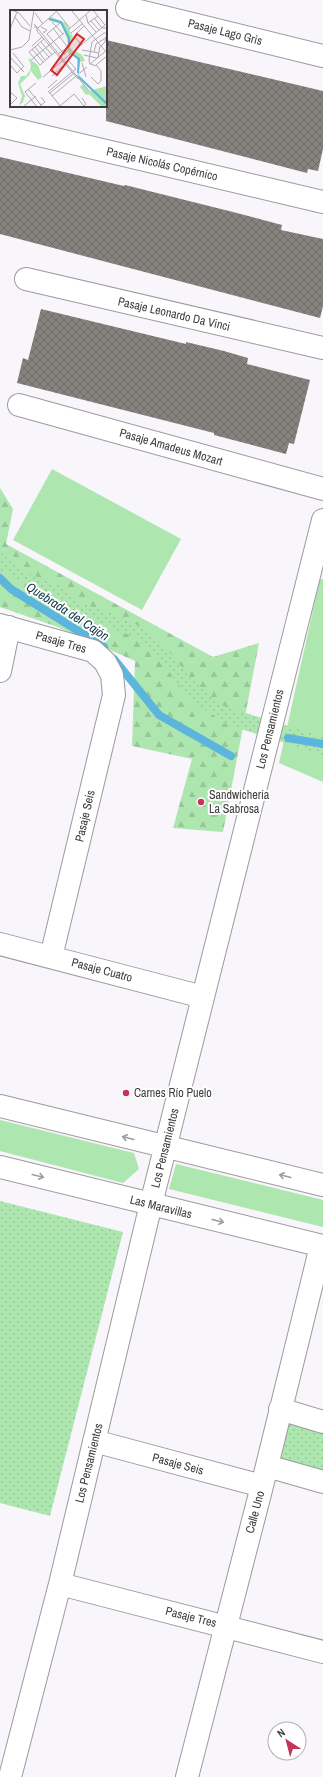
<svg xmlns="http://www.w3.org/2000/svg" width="323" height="1777" font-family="'Archivo Narrow',sans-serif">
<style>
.grass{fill:#aee6b0}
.forest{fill:url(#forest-firs)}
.park{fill:url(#park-dots)}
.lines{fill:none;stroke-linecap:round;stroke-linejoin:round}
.stream{stroke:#5bb5dd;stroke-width:8}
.building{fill:url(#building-cross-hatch)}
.minor-casing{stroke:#9c9a9f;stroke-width:24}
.minor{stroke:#fff;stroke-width:22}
.oneway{stroke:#9e9e9e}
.poi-dot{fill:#c53557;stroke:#fff;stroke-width:1.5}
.labels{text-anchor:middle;stroke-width:4;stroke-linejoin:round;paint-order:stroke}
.street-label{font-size:12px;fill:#3d3c3e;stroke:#fff}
.poi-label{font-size:12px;fill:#3d3c3e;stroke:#fff;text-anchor:start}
.water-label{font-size:13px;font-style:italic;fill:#0f3748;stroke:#fff}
.inset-river{fill:none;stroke:#5bb5dd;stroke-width:2}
.inset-road{fill:none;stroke:#adabaf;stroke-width:1}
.view{fill:#d62828;fill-opacity:0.15;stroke:#d62828;stroke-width:2}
.inset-edge{fill:none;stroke:#3d3c3e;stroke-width:2}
</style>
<defs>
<pattern id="forest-firs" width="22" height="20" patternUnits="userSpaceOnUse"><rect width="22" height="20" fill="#aee6b0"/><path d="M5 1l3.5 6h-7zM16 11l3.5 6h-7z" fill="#97c698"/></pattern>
<pattern id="park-dots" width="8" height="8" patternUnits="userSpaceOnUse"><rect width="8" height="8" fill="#aee6b0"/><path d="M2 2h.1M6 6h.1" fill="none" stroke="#97c698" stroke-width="1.8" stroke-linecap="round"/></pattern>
<pattern id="building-cross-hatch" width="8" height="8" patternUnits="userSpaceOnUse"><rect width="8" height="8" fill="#86837e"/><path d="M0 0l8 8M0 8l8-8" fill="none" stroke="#6f6c69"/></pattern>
</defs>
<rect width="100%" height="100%" fill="#f8f5fb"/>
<path class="grass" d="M 52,469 L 181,539 L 142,610 L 13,540 Z
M 320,579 L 323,579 L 323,782 L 279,763 Z
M 0,1120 L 134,1153 L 139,1169 L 123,1183 L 0,1151 Z
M 176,1164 L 323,1200 L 323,1227 L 169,1189 Z"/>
<path class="forest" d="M 0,488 L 13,509 L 6,544 L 213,657 L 259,643 L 223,832 L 173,828 L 192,759 L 132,746 L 135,661 L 55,626 L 0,607 Z"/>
<path class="park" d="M 0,552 L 20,570 L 65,588 L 81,603 L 110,613 L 146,629 L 172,655 L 191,679 L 220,705 L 323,737 L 323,755 L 228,725 L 188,698 L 168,670 L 137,638 L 69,611 L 60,601 L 0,570 Z
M 0,1201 L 123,1232 L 50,1516 L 0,1503 Z
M 283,1416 L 323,1427 L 323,1477 L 272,1464 Z"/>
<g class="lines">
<path class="stream" d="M 0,578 L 11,589 L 104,647
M 114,659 L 159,715 L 231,756
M 288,738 L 323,744"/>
</g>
<path class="building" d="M 106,40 L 323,91 L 323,149 L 318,171 L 308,169 L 307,173 L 106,121 Z
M 0,157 L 124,186 L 125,185 L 233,212 L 282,225 L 281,230 L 323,239 L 323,306 L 320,318 L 0,234 Z
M 41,309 L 186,344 L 186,342 L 224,351 L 248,358 L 247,364 L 310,380 L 294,444 L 289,443 L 286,454 L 214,435 L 214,433 L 17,383 L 23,358 L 28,360 Z"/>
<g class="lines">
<g class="minor-casing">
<path id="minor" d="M 127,8 L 323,56
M 0,126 L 323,202
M 26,279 L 323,348
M 19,405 L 323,489
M 0,625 L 93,651 L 105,662 L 112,675 L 114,695 L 51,957
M 0,671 L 9,627
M 0,944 L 203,997
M 0,1106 L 323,1185
M 0,1167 L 323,1246
M 280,1409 L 323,1422
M 94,1441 L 262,1486
M 267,1466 L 323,1482
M 60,1584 L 323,1652
M 10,1777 L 60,1584 L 151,1204 L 323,520
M 187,1777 L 262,1486 L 321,1246"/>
</g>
<use href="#minor" class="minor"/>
</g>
<defs><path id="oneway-shaft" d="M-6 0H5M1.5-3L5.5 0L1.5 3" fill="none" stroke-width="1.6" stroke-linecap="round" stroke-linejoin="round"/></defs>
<g class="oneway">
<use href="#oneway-shaft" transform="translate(128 1138) rotate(-166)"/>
<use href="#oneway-shaft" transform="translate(38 1176) rotate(14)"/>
<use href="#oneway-shaft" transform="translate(285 1176) rotate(-166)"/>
<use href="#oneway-shaft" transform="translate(218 1221) rotate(14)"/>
</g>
<g class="poi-dot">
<circle cx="201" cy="802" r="4"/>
<circle cx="126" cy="1093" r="4"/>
</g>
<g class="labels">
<g class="street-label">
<text transform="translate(225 32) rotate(14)" y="4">Pasaje Lago Gris</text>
<text transform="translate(162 164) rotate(13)" y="4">Pasaje Nicolás Copérnico</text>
<text transform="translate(174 314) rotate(13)" y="4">Pasaje Leonardo Da Vinci</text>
<text transform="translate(171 447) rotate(16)" y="4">Pasaje Amadeus Mozart</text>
<text transform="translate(61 642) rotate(16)" y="4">Pasaje Tres</text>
<text transform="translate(270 729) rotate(-76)" y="4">Los Pensamientos</text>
<text transform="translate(85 816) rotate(-77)" y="4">Pasaje Seis</text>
<text transform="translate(102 970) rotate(15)" y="4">Pasaje Cuatro</text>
<text transform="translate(165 1148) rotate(-76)" y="4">Los Pensamientos</text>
<text transform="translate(161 1207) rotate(14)" y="4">Las Maravillas</text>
<text transform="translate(89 1463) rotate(-76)" y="4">Los Pensamientos</text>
<text transform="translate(178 1464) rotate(15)" y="4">Pasaje Seis</text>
<text transform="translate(255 1512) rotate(-75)" y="4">Calle Uno</text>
<text transform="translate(191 1617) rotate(14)" y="4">Pasaje Tres</text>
</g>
<g class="poi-label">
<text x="209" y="799">Sandwichería<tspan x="209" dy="14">La Sabrosa</tspan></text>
<text x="134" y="1097">Carnes Río Puelo</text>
</g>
<g class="water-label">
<text transform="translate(68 611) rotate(33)" y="5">Quebrada del Cajón</text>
</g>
</g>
<g transform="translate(10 10)">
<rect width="97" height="97" fill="#f8f5fb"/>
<path d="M 65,41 L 72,45 L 75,51 L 70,52 L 68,63 L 67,48 L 61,44 ZM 20,60 L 20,64 L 10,74 L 15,86 L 13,92 L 9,96 L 12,86 L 8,73 L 11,66 L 16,66 Z" fill="#aee6b0"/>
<path d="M 41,7 L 56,13 L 63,27 L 59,36 L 63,41 L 59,45 L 57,29 L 51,14 L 38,10 ZM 18,48 L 28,55 L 32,67 L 28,70 L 20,60 L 21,55 Z" fill="#aee6b0"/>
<path d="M 73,74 L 79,81 L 97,76 L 97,97 L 91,96 L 79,84 L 76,85 L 70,77 Z" fill="#aee6b0"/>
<path class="inset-river" d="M 39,9 L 51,12 L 59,28 L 59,37M 62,44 L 69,49 L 68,63M 68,66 L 97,94"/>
<path class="inset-road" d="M 2,0 L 9,3 L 20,16M 61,0 L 97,43M 47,2 L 60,18M 25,3 L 33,14M 76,5 L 78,13 L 86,22M 5,7 L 12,17 L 20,21M 84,8 L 92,18 L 97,18M 81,11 L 89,20M 42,12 L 53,24M 78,13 L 88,6M 24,14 L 79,81M 24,17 L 27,17 L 27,21 L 68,69M 31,17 L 37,20 L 34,23 L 34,21M 28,18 L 48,0M 43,18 L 59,39 L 54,45M 0,19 L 7,2M 58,20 L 81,0M 61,23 L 72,14M 37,24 L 54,44M 37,24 L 50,13M 34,29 L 19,42 L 30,55 L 45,42M 31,32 L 42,45M 28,35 L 39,47M 72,35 L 64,26 L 74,16M 22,36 L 32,27M 91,36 L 95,32 L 97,23M 25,37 L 35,50M 22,39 L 33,52M 0,40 L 12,37 L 19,30 L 24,0M 72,40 L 89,43M 84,42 L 86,34 L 97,27M 3,43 L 14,57M 48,44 L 58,37M 74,45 L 87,48M 0,47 L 14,62M 88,48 L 90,36M 21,50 L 54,23M 59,51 L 66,59 L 63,61M 72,53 L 76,67M 80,54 L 97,40M 86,55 L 97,46M 1,56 L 7,63 L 13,57M 42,66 L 55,54M 33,67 L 95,15 L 83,0M 81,67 L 88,74 L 91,71 L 91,61 L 87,56 L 80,54 L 79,50 L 82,32 L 94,23 L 97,23M 26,73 L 15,82 L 27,97M 38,78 L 47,70M 18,79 L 31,95M 0,82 L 7,88 L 0,95M 38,82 L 62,62M 39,82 L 51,97M 40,83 L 63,64M 42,86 L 77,57M 50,96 L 64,84 L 74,96 L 76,94 L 72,88M 13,97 L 26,86M 29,97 L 35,92 L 31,87"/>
<path class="view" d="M 67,24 L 74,29 L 47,65 L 41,60 Z"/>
<rect width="97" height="97" class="inset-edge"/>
</g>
<g transform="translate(287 1741) rotate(324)"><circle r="19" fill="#ffffff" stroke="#b1b1b2"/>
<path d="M0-3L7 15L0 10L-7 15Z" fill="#c53557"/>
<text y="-6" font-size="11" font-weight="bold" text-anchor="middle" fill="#3d3c3e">N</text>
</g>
</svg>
